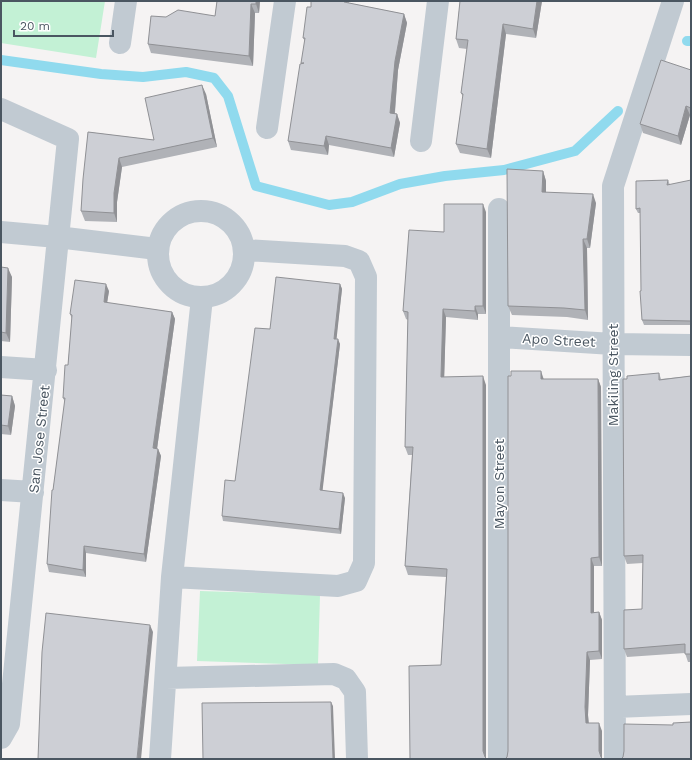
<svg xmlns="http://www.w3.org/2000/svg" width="692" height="760" font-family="'Work Sans',sans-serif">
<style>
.green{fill:#c3f1d5}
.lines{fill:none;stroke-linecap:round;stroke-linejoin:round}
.stream{stroke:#90daee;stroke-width:10}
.minor{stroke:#c1cad2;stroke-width:22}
.wall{fill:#b0b2b7}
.shaded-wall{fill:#909195}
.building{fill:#cdcfd5;stroke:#909195}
.labels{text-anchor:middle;stroke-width:3;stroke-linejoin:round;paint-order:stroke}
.street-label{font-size:14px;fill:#4a5661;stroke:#fff}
</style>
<rect width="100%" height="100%" fill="#f5f3f3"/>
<path class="green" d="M 1,1 L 105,1 L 96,58 L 1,43 Z
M 200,591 L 320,595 L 318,665 L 197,661 Z"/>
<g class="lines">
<path class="stream" d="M 687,41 L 691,41
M 1,60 L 101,74 L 143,77 L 186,72 L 214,78 L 228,96 L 256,186 L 329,205 L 352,202 L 400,184 L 445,176 L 504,170 L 575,151 L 618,111"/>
<path class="minor" d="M 120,43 L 126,1
M 1,109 L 68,139 L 9,724 L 1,738
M 267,128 L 285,1
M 421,141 L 438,1
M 499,209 L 499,759
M158 254a43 43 0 1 1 86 0a43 43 0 1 1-86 0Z
M 1,232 L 57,237 L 157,249
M 499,337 L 613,344 L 691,345
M 1,367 L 46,370
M 1,490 L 33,492
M 172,577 L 338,586 L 356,581 L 364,563 L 366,277 L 359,261 L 345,256 L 245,250
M 166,678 L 334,674 L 346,679 L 355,692 L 357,759
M 615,707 L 691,704
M 160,759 L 172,577 L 202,298
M 615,759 L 613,186 L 673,1"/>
</g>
<path class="wall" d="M 217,1 L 260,1 L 259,13 L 255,13 L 253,66 L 151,53 L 148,44 L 166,17 L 215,16 Z
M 311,1 L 349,1 L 349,3 L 404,14 L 407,23 L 398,70 L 395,113 L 397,114 L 400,123 L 394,157 L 329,145 L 328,155 L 291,150 L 288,141 L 305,41 L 303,38 L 311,7 Z
M 460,1 L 542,1 L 536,38 L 506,34 L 491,158 L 460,153 L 456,144 L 463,97 L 461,93 L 467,49 L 459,48 L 456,39 Z
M 691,70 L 691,116 L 690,115 L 681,145 L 643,133 L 640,124 Z
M 206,94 L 217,147 L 122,167 L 117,202 L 117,222 L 85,221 L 81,211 L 88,132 L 154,140 Z
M 543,171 L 546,181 L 546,193 L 596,203 L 590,248 L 587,248 L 588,320 L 567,317 L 512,315 L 508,306 Z
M 668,180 L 670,185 L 691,180 L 691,325 L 644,325 L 642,320 L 641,213 L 638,213 L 636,209 Z
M 486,212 L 486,314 L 478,314 L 478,320 L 446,317 L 444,377 L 486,385 L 486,758 L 410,759 L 441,665 L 446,577 L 408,575 L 405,566 L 412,455 L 408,455 L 405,447 L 408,320 L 406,319 L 403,311 L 444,232 Z
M 1,267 L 12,277 L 10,342 L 1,341 Z
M 340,284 L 342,289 L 336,339 L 340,344 L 322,491 L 345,498 L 341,534 L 223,521 L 222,516 L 235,481 L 270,329 Z
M 109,291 L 107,303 L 172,312 L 175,319 L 157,449 L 158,449 L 161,456 L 146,562 L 86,553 L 86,577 L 49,572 L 47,564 L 53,490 L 65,402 L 63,398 L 68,365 L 72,319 L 70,314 Z
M 659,373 L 661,379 L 691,376 L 691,662 L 688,662 L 685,653 L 627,657 L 624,649 L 642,609 L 643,563 L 627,564 L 624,556 L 627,379 Z
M 544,379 L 598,379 L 601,387 L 602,566 L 594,566 L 594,612 L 599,612 L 602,620 L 602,659 L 590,660 L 588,715 L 589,723 L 602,731 L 602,758 L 507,757 L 508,751 Z
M 1,395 L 12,396 L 15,406 L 11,435 L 1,434 Z"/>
<path class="shaded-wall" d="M 256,1 L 260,1 L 259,13 L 256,4 Z
M 537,1 L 542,1 L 536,38 L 533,29 Z
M 251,4 L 255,13 L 253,66 L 249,56 Z
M 404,14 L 407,23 L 398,70 L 394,122 L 390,113 L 395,61 Z
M 503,24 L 506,34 L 491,158 L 487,149 Z
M 202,85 L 206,94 L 217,147 L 213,138 Z
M 686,106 L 690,115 L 681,145 L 678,136 Z
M 397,114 L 400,123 L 394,157 L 391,148 Z
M 326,136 L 329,145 L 328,155 L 324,146 Z
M 119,158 L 122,167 L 117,202 L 117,222 L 114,213 L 114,193 Z
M 543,171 L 546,181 L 546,202 L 542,192 Z
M 593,194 L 596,203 L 590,248 L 587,239 Z
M 483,204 L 486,212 L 486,314 L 483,306 Z
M 583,239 L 587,248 L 588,320 L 585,310 Z
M 8,268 L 12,277 L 10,342 L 6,333 Z
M 106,284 L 109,291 L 106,309 L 104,302 Z
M 340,284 L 342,289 L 336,344 L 334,339 Z
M 475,306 L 478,314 L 478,320 L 475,311 Z
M 443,309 L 446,317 L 444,385 L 441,377 Z
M 172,312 L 175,319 L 156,456 L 153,448 Z
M 338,339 L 340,344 L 322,495 L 320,490 Z
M 541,371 L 544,380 L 541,379 Z
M 483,376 L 486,385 L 486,759 L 483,751 Z
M 598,379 L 601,387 L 602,566 L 599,557 Z
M 12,396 L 15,406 L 11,435 L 8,426 Z
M 158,449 L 161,456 L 146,562 L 144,554 Z
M 343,493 L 345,498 L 341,534 L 339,529 Z
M 84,546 L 86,553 L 86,577 L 83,570 Z
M 591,558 L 594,566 L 594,621 L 591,613 Z
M 599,612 L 602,620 L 602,659 L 599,651 Z
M 150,625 L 153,632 L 141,759 L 137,759 Z
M 587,652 L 590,660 L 588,715 L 589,731 L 586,723 L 585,707 Z
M 331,702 L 333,706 L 335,759 L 333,759 Z
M 599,723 L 602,731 L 602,759 L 599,751 Z"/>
<path class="building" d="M 217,1 L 256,1 L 256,4 L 251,4 L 249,56 L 148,44 L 151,16 L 166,17 L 178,10 L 215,16 Z
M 311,1 L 344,1 L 344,2 L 404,14 L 395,61 L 390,113 L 397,114 L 391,148 L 326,136 L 324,146 L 288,141 L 300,64 L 304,63 L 301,63 L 305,38 L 303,38 L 307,7 L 311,7 Z
M 460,1 L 537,1 L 533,29 L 503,24 L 487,149 L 456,144 L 463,94 L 461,93 L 468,40 L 456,39 Z
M 661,60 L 691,70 L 691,108 L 686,106 L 678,136 L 640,124 Z
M 202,85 L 213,138 L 119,158 L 114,193 L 114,213 L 81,211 L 83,179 L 88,132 L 154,140 L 145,98 Z
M 507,169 L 543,171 L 542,192 L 593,194 L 587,239 L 583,239 L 585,310 L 564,308 L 508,306 Z
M 668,180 L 667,185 L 691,180 L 691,321 L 642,320 L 640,291 L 641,291 L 640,208 L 636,209 L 636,181 Z
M 444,204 L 483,204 L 483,306 L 475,306 L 475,311 L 443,309 L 441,377 L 483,376 L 483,751 L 485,757 L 487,759 L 410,759 L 409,666 L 441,665 L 447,569 L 405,566 L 413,447 L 405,447 L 408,312 L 403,311 L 409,230 L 444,232 Z
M 1,267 L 8,268 L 6,333 L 1,332 Z
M 276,277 L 340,284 L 334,339 L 338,339 L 320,490 L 343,493 L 339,529 L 222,516 L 225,480 L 235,481 L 255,328 L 270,329 Z
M 75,280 L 106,284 L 104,302 L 172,312 L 153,448 L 158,449 L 144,554 L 84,546 L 83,570 L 47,564 L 52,490 L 53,490 L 65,398 L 63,398 L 65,365 L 68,365 L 72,315 L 70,314 Z
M 511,371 L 541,371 L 541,379 L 598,379 L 599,557 L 591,558 L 591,613 L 599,612 L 599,651 L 587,652 L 585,707 L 586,723 L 599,723 L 599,751 L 601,757 L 603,759 L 505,759 L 507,757 L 508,751 L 508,376 L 511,376 Z
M 659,373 L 659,380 L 691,376 L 691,654 L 685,654 L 685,644 L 624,649 L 624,610 L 642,609 L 643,555 L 624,556 L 623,379 L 627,379 L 627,376 Z
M 1,395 L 12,396 L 8,426 L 1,425 Z
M 46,613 L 150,625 L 137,759 L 38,759 L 42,652 Z
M 331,702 L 333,759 L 203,759 L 202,703 Z
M 691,722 L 691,759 L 621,759 L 623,757 L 624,751 L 624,724 L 673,725 L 673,723 Z"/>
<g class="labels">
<g class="street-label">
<text transform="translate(559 340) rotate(3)" y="5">Apo Street</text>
<text transform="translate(613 375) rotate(-90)" y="5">Makiling Street</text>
<text transform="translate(39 439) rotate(-84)" y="5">San Jose Street</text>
<text transform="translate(499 484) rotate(-90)" y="5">Mayon Street</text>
</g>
</g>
<rect width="692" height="760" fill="none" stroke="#4a5661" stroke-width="4"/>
<path d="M14 30v6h99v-6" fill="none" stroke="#4a5661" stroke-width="2"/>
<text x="20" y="30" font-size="12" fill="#4a5661" stroke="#ffffff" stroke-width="3" paint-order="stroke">20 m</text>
</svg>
